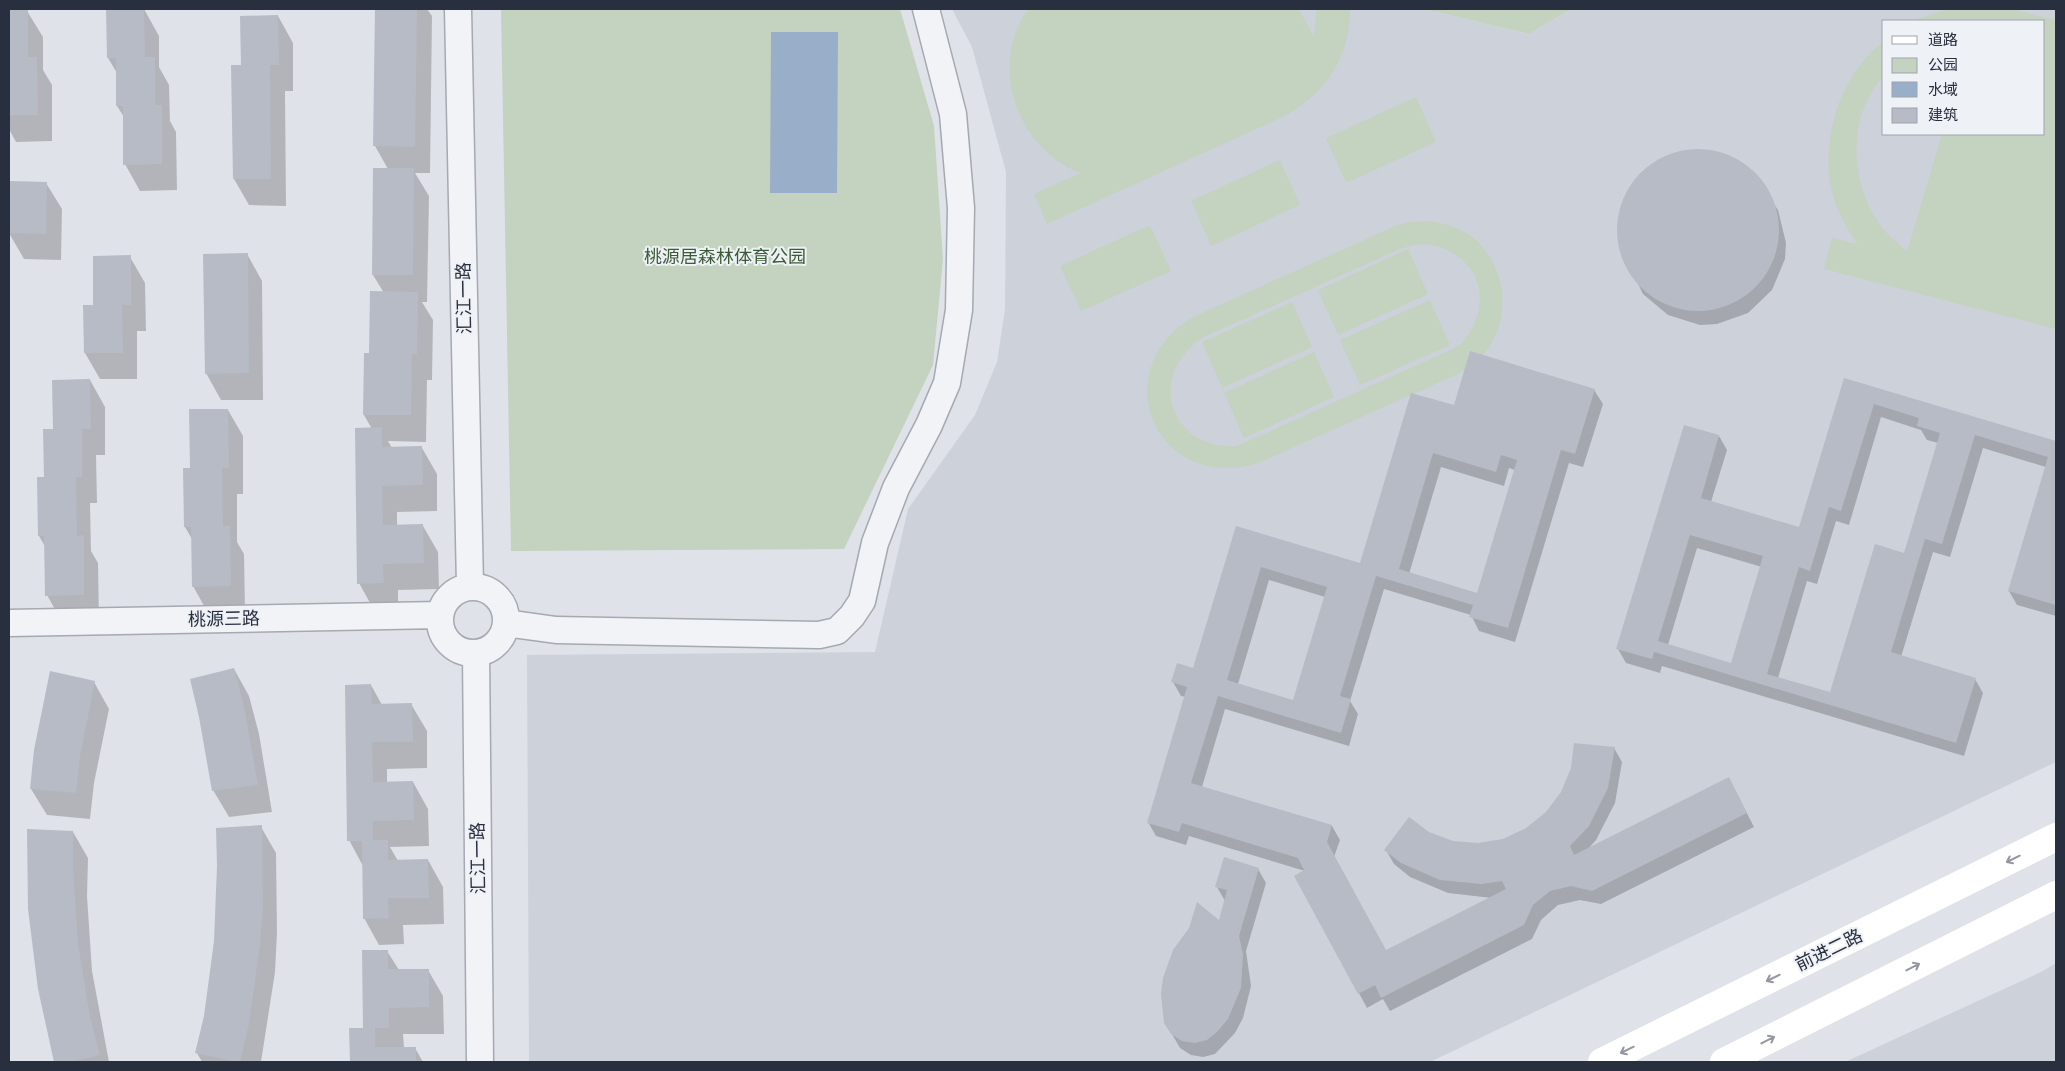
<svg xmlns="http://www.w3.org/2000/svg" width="2065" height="1071" font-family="'Nunito Sans','Noto Sans SC',sans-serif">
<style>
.built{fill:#cdd1da;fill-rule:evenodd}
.green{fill:#c4d2c0;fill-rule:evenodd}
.water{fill:#99aec9}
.shadow{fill:#0003;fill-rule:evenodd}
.building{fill:#b6bbc5;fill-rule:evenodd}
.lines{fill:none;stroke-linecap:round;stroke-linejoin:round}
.street-casing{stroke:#a4a9b2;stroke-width:29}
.street{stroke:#f2f3f7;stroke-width:26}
.secondary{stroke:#fff;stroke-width:28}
.oneway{stroke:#94979f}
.labels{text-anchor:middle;stroke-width:4;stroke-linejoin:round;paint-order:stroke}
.park-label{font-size:18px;fill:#3b5b35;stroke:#eef1f6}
.street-label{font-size:18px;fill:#282f3f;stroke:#eef1f6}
</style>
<rect width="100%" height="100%" fill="#dfe2e8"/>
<path class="built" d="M 952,9 L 1424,9 L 1529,34 L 1571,9 L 2056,9 L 2056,762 L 1430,1062 L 529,1062 L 527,655 L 875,652 L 908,509 L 975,415 L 997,362 L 1005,309 L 1006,172 L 972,47 ZM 1884,21 L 2044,21 L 2044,134 L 1884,134 Z
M 2056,963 L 2056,1062 L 1845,1062 L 2043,971 Z"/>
<path class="green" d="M 501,9 L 900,9 L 934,126 L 943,259 L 933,365 L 844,549 L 511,551 Z
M 1028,9 L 1299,9 L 1314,37 L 1317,9 L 1350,9 C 1350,56 1327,91 1287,115 L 1047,224 L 1034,194 L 1080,173 C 1017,149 988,65 1028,9 Z
M 1424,9 L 1571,9 L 1529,34 Z
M 1947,9 L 2012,9 L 2056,20 L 2056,329 L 1824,269 L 1832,238 L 1858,244 C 1845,227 1833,204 1830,182 C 1823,130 1842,73 1884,41 L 1884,76 C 1846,116 1850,183 1880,225 C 1887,235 1899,244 1907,252 L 1942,134 L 2044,134 L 2044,21 L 1911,21 Z
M 1416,97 L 1436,142 L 1346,183 L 1326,138 Z
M 1280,160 L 1300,205 L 1211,246 L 1191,201 Z
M 1429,221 C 1441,223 1454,226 1465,232 C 1505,257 1514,313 1487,350 C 1479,360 1469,367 1458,374 L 1258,463 C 1157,495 1103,371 1193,317 L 1393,227 L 1409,222 ZM 1427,244 C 1483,254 1496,307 1459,346 L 1237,446 C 1168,451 1146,373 1204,337 L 1400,249 L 1414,245 Z
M 1150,225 L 1171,271 L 1081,311 L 1060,266 Z
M 1408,249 L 1428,294 L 1338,335 L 1318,290 Z
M 1430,300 L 1450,345 L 1360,385 L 1340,340 Z
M 1292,302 L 1312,347 L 1222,388 L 1202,342 Z
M 1314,352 L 1334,397 L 1244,438 L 1224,393 Z"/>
<path class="water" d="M 771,32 L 838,32 L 837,193 L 770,193 Z"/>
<path class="shadow" d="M 144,9 L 159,36 L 159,67 L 169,85 L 170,121 L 176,132 L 177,190 L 140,191 L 125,164 L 124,117 L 117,106 L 117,73 L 108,58 Z
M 377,9 L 427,9 L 432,16 L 430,173 L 415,173 L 429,196 L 427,302 L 422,302 L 433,320 L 432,380 L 427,380 L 426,442 L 388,441 L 392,448 L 422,448 L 437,474 L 437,511 L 397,512 L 397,526 L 423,526 L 438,552 L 439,589 L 398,590 L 398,610 L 374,610 L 359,583 L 372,429 L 364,415 L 370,354 L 384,293 L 373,275 L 388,169 L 375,146 Z
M 9,11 L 27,11 L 43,37 L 43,70 L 52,85 L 52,141 L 16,142 L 9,129 Z
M 278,16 L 293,43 L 293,91 L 285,91 L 286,206 L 249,205 L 234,179 L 242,66 Z
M 1704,150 L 1720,154 L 1750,169 L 1778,210 L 1786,243 L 1785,259 L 1772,290 L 1748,313 L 1717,324 L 1700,325 L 1668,315 L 1643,294 L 1621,249 L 1618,232 L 1624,200 L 1632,185 L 1656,162 L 1688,151 Z
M 10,182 L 46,183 L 62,209 L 61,260 L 24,259 L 9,233 Z
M 247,254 L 262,281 L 263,400 L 221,400 L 206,373 Z
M 130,257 L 145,283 L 146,331 L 137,331 L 137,379 L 100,379 L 85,353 L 94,306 Z
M 1845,379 L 2056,443 L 2056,616 L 2017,605 L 2009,591 L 2046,467 L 1983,448 L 1950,557 L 1933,552 L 1901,657 L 1975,679 L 1983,693 L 1964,756 L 1662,666 L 1660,673 L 1626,663 L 1618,649 L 1719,436 L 1727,450 L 1711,502 L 1800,529 ZM 1881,417 L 1921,430 L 1927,440 L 1938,443 L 1905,554 L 1831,694 L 1778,678 L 1807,581 L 1817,584 L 1836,521 L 1849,525 ZM 1697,548 L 1762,567 L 1732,665 L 1668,645 Z
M 90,380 L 105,407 L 105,455 L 96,455 L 97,503 L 90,503 L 91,551 L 98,563 L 99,621 L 62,622 L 47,595 L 46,548 L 39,536 L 45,478 L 54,430 Z
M 1594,390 L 1603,404 L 1583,467 L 1569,463 L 1515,642 L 1479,631 L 1471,615 L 1384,589 L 1350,701 L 1358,714 L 1349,746 L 1225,709 L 1202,787 L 1332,826 L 1340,840 L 1334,857 L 1385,952 L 1492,898 L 1448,893 L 1410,877 L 1394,864 L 1386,850 L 1429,833 L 1453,842 L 1478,844 L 1504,840 L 1527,829 L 1547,813 L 1614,748 L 1622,762 L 1615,803 L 1596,840 L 1588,849 L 1736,792 L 1754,827 L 1601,904 L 1580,900 L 1558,905 L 1541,920 L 1532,939 L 1390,1011 L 1383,999 L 1367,1008 L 1296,876 L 1305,871 L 1189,836 L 1186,845 L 1156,836 L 1148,822 L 1186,697 L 1181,696 L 1173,682 L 1194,670 L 1237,528 L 1360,565 L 1455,407 ZM 1441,467 L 1504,486 L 1509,468 L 1515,470 L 1478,594 L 1409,574 ZM 1269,580 L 1325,597 L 1294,701 L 1238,684 Z
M 228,410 L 243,436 L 243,494 L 237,494 L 237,542 L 244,554 L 245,612 L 208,613 L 193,586 L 192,539 L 185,527 L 191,469 Z
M 234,669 L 249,696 L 259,734 L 272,812 L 229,817 L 213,790 Z
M 94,682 L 109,709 L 94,783 L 90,819 L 47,815 L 31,789 Z
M 371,685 L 382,705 L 411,704 L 427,731 L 427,768 L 387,769 L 387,783 L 413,782 L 428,809 L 429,846 L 390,847 L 398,861 L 428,860 L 443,887 L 444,924 L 403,925 L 404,944 L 379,945 L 364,918 L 363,866 L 349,840 Z
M 261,827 L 276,853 L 277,933 L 275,972 L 261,1062 L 202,1062 L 197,1053 Z
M 73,832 L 88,858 L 87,896 L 92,971 L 109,1062 L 56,1062 L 39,988 Z
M 1258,869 L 1266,883 L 1246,951 L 1251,986 L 1243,1018 L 1235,1033 L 1215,1054 L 1203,1057 L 1191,1055 L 1180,1048 L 1165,1022 L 1219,922 L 1225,901 L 1217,887 Z
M 387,951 L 399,970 L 428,970 L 443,996 L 444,1034 L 403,1034 L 404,1048 L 415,1048 L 423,1062 L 351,1062 L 350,1030 L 365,1029 Z"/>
<path class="building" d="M 106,9 L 144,9 L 145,57 L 155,57 L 155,105 L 162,105 L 162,164 L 123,165 L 123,106 L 116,106 L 116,58 L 107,58 Z
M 375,9 L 417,9 L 415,147 L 373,146 Z
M 9,10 L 28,10 L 28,57 L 37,57 L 38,115 L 9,115 Z
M 278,15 L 279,65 L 270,65 L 271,179 L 233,179 L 231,65 L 241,65 L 240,16 Z
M1617 230a81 81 0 1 1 162 0a81 81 0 1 1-162 0Z
M 373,168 L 414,168 L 413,275 L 372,275 Z
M 9,181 L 47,182 L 46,234 L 9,233 Z
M 248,253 L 249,373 L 205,374 L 203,254 Z
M 131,255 L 131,305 L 122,305 L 123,353 L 84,353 L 83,305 L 93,305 L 93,256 Z
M 370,291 L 418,292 L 417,354 L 412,354 L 411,415 L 363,415 L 364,353 L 369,353 Z
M 1470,351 L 1595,389 L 1575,454 L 1561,450 L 1508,628 L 1469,617 L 1473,605 L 1376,576 L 1340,696 L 1351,699 L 1341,733 L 1218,696 L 1191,783 L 1332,825 L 1327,842 L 1386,950 L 1506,889 L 1502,881 L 1481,884 L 1440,880 L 1401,863 L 1384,850 L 1409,817 L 1429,832 L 1453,841 L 1478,843 L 1503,839 L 1526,828 L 1546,812 L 1561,792 L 1571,768 L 1574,743 L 1615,747 L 1608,788 L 1589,826 L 1570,846 L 1574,855 L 1729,777 L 1747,813 L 1592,891 L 1571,886 L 1550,891 L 1533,905 L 1524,925 L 1381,998 L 1375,985 L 1358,994 L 1294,876 L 1304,870 L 1298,858 L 1182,823 L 1179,832 L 1147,823 L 1187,687 L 1171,682 L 1177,663 L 1193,668 L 1236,526 L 1360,563 L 1411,393 L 1454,405 ZM 1433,453 L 1496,472 L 1501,455 L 1517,460 L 1477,593 L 1399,569 ZM 1261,567 L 1327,587 L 1293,700 L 1227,680 Z
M 1844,378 L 2056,441 L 2056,605 L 2008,591 L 2048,457 L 1975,435 L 1942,544 L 1925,539 L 1891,652 L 1976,678 L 1956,743 L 1654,652 L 1652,659 L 1616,649 L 1684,425 L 1719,435 L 1701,498 L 1799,527 ZM 1874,404 L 1919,418 L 1917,426 L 1940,433 L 1904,553 L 1875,544 L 1830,692 L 1767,674 L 1799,567 L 1810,571 L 1829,507 L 1841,511 ZM 1690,535 L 1763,556 L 1731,663 L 1658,641 Z
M 90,379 L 91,429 L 82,429 L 82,477 L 76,477 L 77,536 L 84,535 L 84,595 L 45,596 L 44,536 L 38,536 L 37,477 L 44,477 L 43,429 L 53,429 L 52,380 Z
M 189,409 L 228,409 L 229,468 L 222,468 L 223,526 L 230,526 L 231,586 L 192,587 L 191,527 L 184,527 L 183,468 L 190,468 Z
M 382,427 L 382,447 L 422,446 L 423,485 L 382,486 L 383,525 L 423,524 L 424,563 L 383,564 L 384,583 L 357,584 L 355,428 Z
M 234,668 L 244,706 L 258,785 L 212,791 L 199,717 L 190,679 Z
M 50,671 L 95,681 L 80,756 L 76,793 L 30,789 L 34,750 Z
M 371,684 L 372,704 L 412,703 L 413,742 L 372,742 L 373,782 L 413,781 L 414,820 L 373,821 L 373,840 L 388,840 L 388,860 L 428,859 L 429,898 L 388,898 L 389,918 L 363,919 L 362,841 L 347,841 L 345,685 Z
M 262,825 L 263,905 L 260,945 L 249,1024 L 240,1062 L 237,1062 L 195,1053 L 204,1016 L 214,941 L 217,866 L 216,828 Z
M 27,829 L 73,831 L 73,868 L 78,943 L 90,1017 L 100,1055 L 71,1062 L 54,1062 L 38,989 L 28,909 Z
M 1224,857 L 1259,868 L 1239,936 L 1243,954 L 1241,988 L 1228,1019 L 1217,1032 L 1207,1040 L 1195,1043 L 1182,1041 L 1171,1034 L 1164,1023 L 1161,994 L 1163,978 L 1173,950 L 1189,928 L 1197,902 L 1219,920 L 1227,890 L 1215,887 Z
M 362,950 L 388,950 L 388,969 L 429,969 L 429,1007 L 389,1008 L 389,1028 L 375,1028 L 375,1047 L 416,1047 L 416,1062 L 350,1062 L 349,1028 L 363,1028 Z"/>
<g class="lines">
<g class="street-casing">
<path id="street" d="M 458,9 L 470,586
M440 620a33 33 0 1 1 66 0a33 33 0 1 1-66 0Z
M 9,623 L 440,615
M 506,623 L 556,630 L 819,635 L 837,631 L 852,616 L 862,601 L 875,543 L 896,488 L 929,425 L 947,383 L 959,310 L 961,208 L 953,114 L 926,9
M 476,653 L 480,1062"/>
</g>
<use href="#street" class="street"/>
<path class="secondary" d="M 1602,1062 L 2056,837
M 1724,1062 L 2056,895"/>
</g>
<defs><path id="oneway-shaft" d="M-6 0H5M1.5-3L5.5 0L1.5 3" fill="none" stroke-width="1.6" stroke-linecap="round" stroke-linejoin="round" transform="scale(1.25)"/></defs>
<g class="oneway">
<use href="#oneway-shaft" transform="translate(2013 859) rotate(154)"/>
<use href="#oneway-shaft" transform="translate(1913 967) rotate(-27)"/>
<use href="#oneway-shaft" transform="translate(1773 978) rotate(154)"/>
<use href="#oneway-shaft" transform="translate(1768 1040) rotate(-27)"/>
<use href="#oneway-shaft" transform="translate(1627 1050) rotate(154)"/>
</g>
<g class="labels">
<g class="park-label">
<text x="725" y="263">桃源居森林体育公园</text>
</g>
<g class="street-label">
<text transform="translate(464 298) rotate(-91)" y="6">汇江一路</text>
<text transform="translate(224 619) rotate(-1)" y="6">桃源三路</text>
<text transform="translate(478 858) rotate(-91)" y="6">汇江一路</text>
<text transform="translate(1829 950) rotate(-26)" y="6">前进二路</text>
</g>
</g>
<rect width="2065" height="1071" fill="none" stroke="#282f3f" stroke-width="20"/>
<rect x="1882" y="20" width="162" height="115" fill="#eef1f6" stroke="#9fa3ad"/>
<rect x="1892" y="36" width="25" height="8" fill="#ffffff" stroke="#9fa3ad"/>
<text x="1928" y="45" font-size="15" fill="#282f3f">道路</text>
<rect x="1892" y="58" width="25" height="15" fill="#c4d2c0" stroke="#9fa3ad"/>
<text x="1928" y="70" font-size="15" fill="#282f3f">公园</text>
<rect x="1892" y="82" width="25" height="15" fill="#99aec9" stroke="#9fa3ad"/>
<text x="1928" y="95" font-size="15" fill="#282f3f">水域</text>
<rect x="1892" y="108" width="25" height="15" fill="#b6bbc5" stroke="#9fa3ad"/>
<text x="1928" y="120" font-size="15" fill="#282f3f">建筑</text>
</svg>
